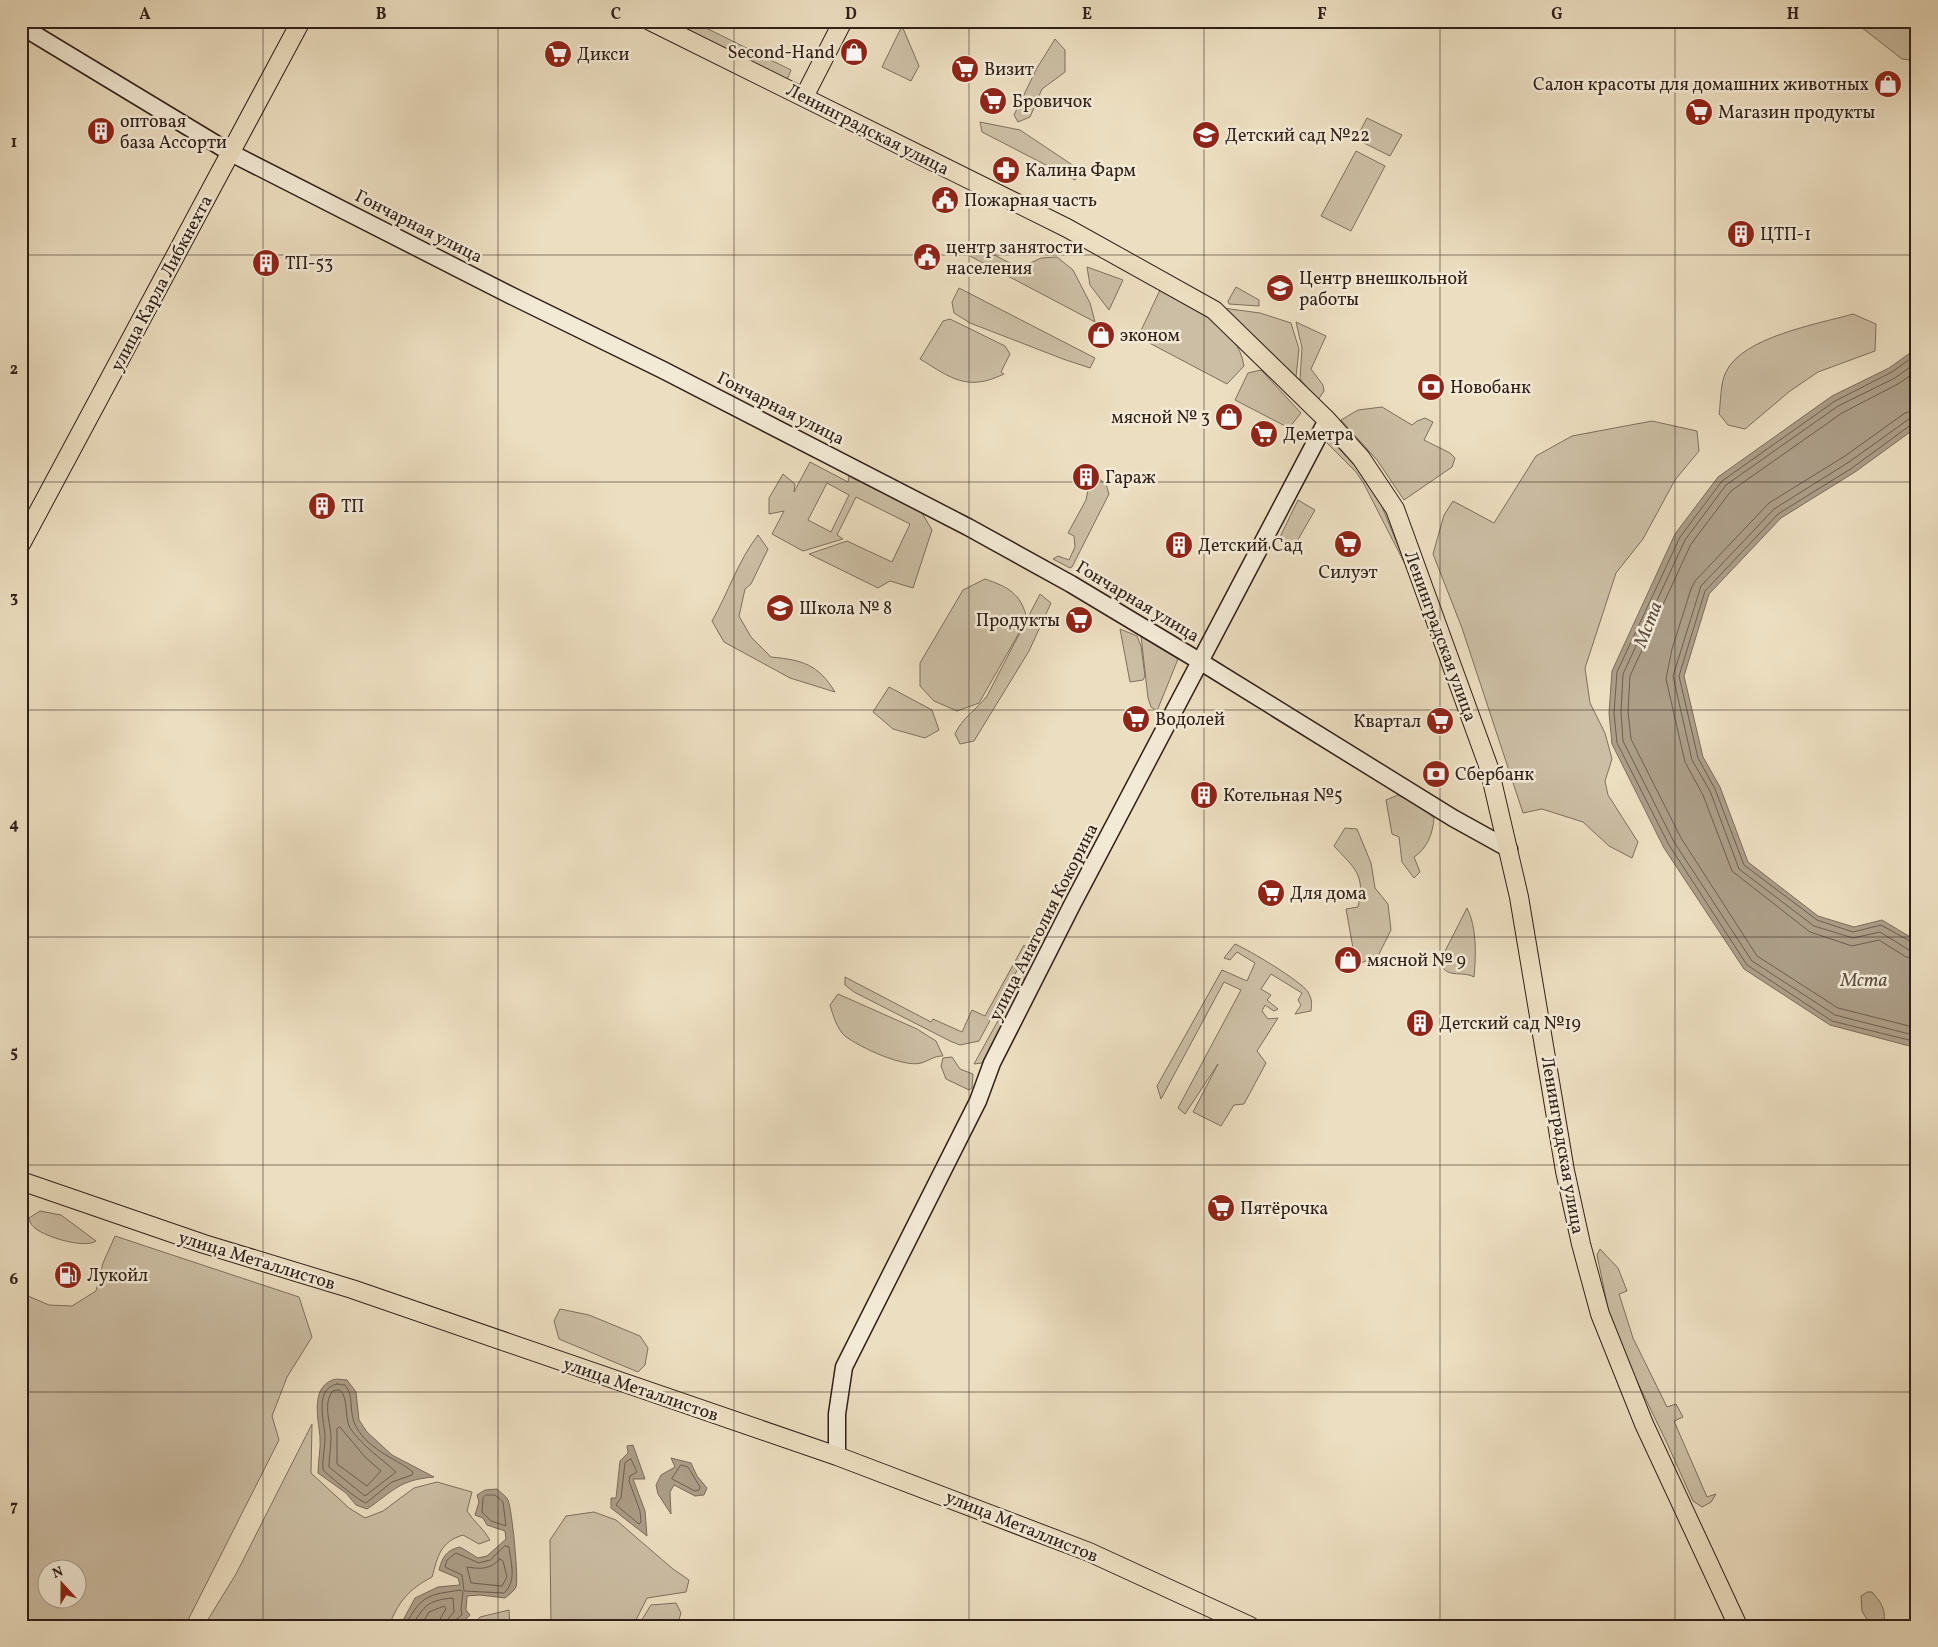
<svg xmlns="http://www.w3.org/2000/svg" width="1938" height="1647" font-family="Vollkorn,serif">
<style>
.green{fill:#ccbea4;stroke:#7e6f5e;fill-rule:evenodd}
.water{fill:#ac9d87;stroke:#7b6b5b}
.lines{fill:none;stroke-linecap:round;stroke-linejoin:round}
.shore{stroke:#6e5e50;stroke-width:1}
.secondary-casing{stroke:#312019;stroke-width:19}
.primary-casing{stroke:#312019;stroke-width:20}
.secondary{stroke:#f3ead6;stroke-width:16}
.primary{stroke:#ecdec0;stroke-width:18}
.grid{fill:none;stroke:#312019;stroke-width:1;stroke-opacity:0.55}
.labels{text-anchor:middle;stroke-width:5;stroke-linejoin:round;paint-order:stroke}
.poi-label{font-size:18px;fill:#312019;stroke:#f3ead6;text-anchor:start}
.street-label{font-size:18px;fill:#312019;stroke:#f3ead6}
.water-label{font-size:19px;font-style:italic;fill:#5c4c40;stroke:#f3ead6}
.neatline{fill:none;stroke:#312019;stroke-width:2}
.grid-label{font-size:16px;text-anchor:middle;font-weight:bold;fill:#312019}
</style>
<rect width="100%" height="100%" fill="#ecdec0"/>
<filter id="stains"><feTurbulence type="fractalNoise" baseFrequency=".004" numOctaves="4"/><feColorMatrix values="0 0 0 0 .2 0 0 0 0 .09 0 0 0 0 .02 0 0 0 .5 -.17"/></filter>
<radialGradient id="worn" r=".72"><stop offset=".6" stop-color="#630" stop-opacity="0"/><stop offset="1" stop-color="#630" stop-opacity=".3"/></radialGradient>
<path class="green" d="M 671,21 L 692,21 L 791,70 L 787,80 Z
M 1858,21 L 1917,21 L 1917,61 L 1902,59 L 1861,27 Z
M 902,26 L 919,66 L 911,81 L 882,67 Z
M 1055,39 L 1065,50 L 1065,72 L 1042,89 L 1030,117 L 1018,122 L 1014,115 L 1037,68 Z
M 1367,118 L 1402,135 L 1390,156 L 1356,139 Z
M 980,122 L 1020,130 L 1080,170 L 1075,180 L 982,132 Z
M 1356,151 L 1385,166 L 1351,231 L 1321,216 Z
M 977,246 L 1010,263 L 1026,265 L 1041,258 L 1057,257 L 1073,270 L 1090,303 L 1095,322 L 968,255 L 968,247 Z
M 1087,267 L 1123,280 L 1109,310 L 1090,285 Z
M 1236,287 L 1259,300 L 1259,306 L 1229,304 L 1228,301 Z
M 959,288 L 1095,358 L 1090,368 L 1063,359 L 970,323 L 954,313 L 952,302 Z
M 1160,290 C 1192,306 1238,326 1244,366 L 1227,384 L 1138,337 Z
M 1223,308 L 1260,313 L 1291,323 L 1299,349 L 1296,377 Z
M 1853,314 L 1876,324 L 1875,351 L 1818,372 L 1790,391 L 1745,429 L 1728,425 L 1719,414 C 1721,402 1720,383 1726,372 C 1742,337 1818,324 1853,314 Z
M 950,319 L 1005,346 L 1010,354 L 1001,372 L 1004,374 C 967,392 951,378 920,359 L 943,321 Z
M 1296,322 L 1326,336 L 1311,369 L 1323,385 L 1324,391 L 1318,400 L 1300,379 L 1302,348 Z
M 1261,370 L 1301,413 L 1289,428 L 1235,400 L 1248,373 Z
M 1382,407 L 1412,425 L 1417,421 L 1425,418 L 1433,422 L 1424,440 L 1450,453 L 1455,458 L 1452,467 L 1404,500 L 1377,460 L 1341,420 L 1358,410 Z
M 1652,421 L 1697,431 L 1699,451 L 1675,480 L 1643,539 L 1616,573 L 1585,668 L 1590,703 L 1605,733 L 1612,759 L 1605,781 L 1608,795 L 1638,842 L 1632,858 L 1609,846 L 1583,822 L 1542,809 L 1523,813 L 1462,628 L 1433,554 L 1444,515 L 1453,501 L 1494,523 L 1536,456 L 1572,436 Z
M 1330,439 L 1368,480 L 1376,492 L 1408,570 L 1364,484 L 1356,472 L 1327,443 Z
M 810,462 L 848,482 L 849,476 L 922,513 L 932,530 L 913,588 L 890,581 L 878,588 L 809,554 L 847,541 L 892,562 L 910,524 L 856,497 L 837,535 L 843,539 L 803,551 L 772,534 L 784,511 L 769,514 L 769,498 L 783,474 L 795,484 L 794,492 ZM 827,483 L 849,495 L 831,532 L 808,520 Z
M 1095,476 L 1106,484 L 1109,494 L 1072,567 L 1070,568 L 1053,559 L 1058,556 L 1069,560 L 1075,547 L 1074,536 L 1068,533 L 1086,500 L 1089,485 Z
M 1298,500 L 1315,510 L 1296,543 L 1279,539 Z
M 758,535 L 768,549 L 751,584 L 745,589 L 739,616 L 751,637 L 771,657 C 802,660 818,664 835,692 L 790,678 L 724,642 L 712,621 C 728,593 738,561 758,535 Z
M 985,579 C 1008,587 1021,593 1027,619 L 979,703 L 957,711 L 934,701 L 920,686 L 920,663 L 963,590 Z
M 1040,594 L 1051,603 L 1029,651 L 974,741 L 960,744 L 955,734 C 962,718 976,710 987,696 Z
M 1120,629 L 1137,636 L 1141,646 L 1145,676 L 1143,680 L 1130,682 Z
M 1141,636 L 1178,659 L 1157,711 L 1151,707 L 1148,698 Z
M 889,687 L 932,710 L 939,730 L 925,738 L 893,729 L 873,712 Z
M 1398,795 L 1417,804 L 1434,818 C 1433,833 1427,849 1414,857 L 1420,872 L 1414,878 L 1402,862 L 1399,837 L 1392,834 L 1386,800 Z
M 1345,828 L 1357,829 L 1371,863 L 1375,888 L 1388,904 L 1391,930 L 1378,956 L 1356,965 L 1346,909 L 1358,907 C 1366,874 1354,868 1334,846 Z
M 1467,908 C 1477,927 1476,955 1474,977 C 1461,970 1445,980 1440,961 Z
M 1235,944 C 1249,950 1301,981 1308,992 C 1312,999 1312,1003 1311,1011 L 1295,1014 L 1301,1005 L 1298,1000 L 1302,993 L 1271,974 L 1261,989 L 1271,995 L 1267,1000 L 1278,1009 L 1274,1011 L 1265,1005 L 1262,1011 L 1268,1019 L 1278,1018 L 1257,1051 L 1266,1063 L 1244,1104 L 1234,1105 L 1221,1126 L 1193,1112 L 1218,1064 L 1185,1114 L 1178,1108 L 1241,990 L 1224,982 L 1161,1099 L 1157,1086 L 1222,970 L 1247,981 L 1255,963 L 1237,952 L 1230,960 L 1224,958 Z
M 1024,945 L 1028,950 L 979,1041 L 960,1045 L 950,1041 L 854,992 L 845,985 L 845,977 L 931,1022 L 933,1019 L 962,1032 L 972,1010 L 985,1016 Z
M 1025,972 L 1028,976 L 982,1063 L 974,1064 Z
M 838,994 L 917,1029 L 936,1041 L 943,1056 C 933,1056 929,1061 921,1063 C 904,1068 859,1047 845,1036 C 837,1029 833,1015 830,1005 Z
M 952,1057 L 960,1069 L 973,1074 L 972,1088 L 969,1090 L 946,1079 L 941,1066 L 943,1058 Z
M 40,1211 L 61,1215 L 96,1241 C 85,1249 45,1237 35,1228 C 31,1225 30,1222 29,1218 Z
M 115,1236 L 299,1297 L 312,1337 L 287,1377 L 272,1416 L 279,1440 L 186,1624 L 21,1626 L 21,1293 L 49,1305 L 72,1306 L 96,1291 L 103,1263 ZM 48,1570 L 78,1570 L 78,1600 L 48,1600 Z
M 1600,1249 L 1618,1268 L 1627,1291 L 1619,1294 L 1633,1338 L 1667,1407 L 1676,1404 L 1683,1417 L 1674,1421 L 1707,1497 L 1716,1494 L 1711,1502 L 1702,1507 L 1693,1501 L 1666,1441 L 1633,1373 L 1610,1318 L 1597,1255 Z
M 560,1309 L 589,1315 L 640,1336 L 648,1348 L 645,1365 L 638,1372 L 559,1339 L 554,1321 Z
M 312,1424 L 311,1473 L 349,1508 L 365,1518 L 383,1511 L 414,1488 L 437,1482 L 472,1492 L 467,1511 C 474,1522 484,1529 490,1540 L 479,1544 L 463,1535 C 440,1542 438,1556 432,1577 C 409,1589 398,1602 389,1626 L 204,1626 L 236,1574 Z
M 594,1512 L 616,1520 L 673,1569 L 689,1580 L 686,1592 L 647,1598 L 633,1626 L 551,1626 L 550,1540 L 566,1516 Z
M 1867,1592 L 1872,1592 C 1880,1601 1886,1609 1884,1621 L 1875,1625 L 1869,1623 L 1862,1611 L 1861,1596 Z
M 676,1603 L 681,1613 L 677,1626 L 638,1626 L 651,1605 Z
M 509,1610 L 510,1626 L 471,1626 L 480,1617 Z"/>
<path class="water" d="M 1917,348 L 1917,427 L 1855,472 L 1781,518 L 1709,594 L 1684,676 L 1703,757 L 1720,787 L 1748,862 L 1818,916 L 1854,927 L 1882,920 L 1917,941 L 1917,1048 L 1830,1025 L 1744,969 L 1664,848 L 1612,744 L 1609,713 L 1612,671 L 1675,534 L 1718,477 L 1832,396 L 1889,368 Z
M 336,1379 L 347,1380 L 356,1392 L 359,1420 L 367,1432 L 392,1455 L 434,1477 C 398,1480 394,1491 367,1509 L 356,1505 L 346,1493 L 318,1473 C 318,1461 321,1448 320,1437 C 318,1417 310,1385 336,1379 Z
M 633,1445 L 645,1479 L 633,1479 L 645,1511 L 647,1536 L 611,1508 L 611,1498 L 616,1498 L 620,1461 L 628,1453 L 627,1446 Z
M 671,1458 L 691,1463 L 697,1476 L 707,1488 L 704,1495 L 695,1496 L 674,1485 L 670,1492 L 671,1514 L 658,1494 L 656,1485 L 661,1475 L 675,1467 Z
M 497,1489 C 500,1492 506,1496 508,1500 C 512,1509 519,1580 516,1587 C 514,1591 509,1595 505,1598 L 480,1595 L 467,1596 L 466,1610 L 470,1615 C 456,1633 420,1626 400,1626 L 415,1598 L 438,1587 L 460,1585 L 458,1578 L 439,1570 C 442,1558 446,1550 460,1547 L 478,1558 L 487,1556 L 506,1539 L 505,1531 L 487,1525 L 483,1518 L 475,1515 L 479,1502 L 477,1495 L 485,1490 Z"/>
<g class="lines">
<path class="shore" d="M 1917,354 L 1892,372 L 1835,401 L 1722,481 L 1680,537 L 1617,672 L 1614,713 L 1617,743 L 1669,845 L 1747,965 L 1832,1021 L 1917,1042
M 1917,362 L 1895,378 L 1838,406 L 1726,485 L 1685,540 L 1623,674 L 1621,712 L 1623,741 L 1674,842 L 1752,961 L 1835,1015 L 1917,1036
M 1917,371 L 1898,384 L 1842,413 L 1731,491 L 1691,544 L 1630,676 L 1628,712 L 1631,739 L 1681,838 L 1757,956 L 1838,1008 L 1917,1028
M 1917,410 L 1905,413 L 1845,456 L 1769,503 L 1695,581 L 1691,589 L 1672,649 L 1666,679 L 1685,762 L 1703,795 L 1732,871 L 1810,932 L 1852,946 L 1879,940 L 1906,957 L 1917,959
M 1917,417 L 1909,419 L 1849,462 L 1774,509 L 1701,586 L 1673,676 L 1692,760 L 1710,791 L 1739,869 L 1814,926 L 1853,938 L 1880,932 L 1909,950 L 1917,951
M 1917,423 L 1912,424 L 1852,468 L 1778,514 L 1705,591 L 1679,676 L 1698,758 L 1715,789 L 1744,865 L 1817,920 L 1853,932 L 1881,925 L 1917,945
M 337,1384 L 345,1385 C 354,1396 349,1408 354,1422 C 365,1449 394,1457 413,1472 L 412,1475 L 392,1482 L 366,1503 C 359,1501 329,1476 323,1470 C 322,1459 325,1449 325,1438 C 325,1422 313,1389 337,1384 Z
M 340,1390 C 349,1398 344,1417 350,1428 C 363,1447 380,1457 396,1472 L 365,1496 L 329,1467 C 329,1457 331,1448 331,1438 C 331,1424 322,1403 333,1391 Z
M 340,1427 L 365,1457 L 381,1471 L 367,1486 L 337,1464 L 337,1429 Z
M 631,1459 L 637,1472 L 630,1476 L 629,1481 L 640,1511 L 641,1522 L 639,1524 L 616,1505 L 621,1498 L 625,1463 Z
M 681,1465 L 688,1467 L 700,1487 L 699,1490 L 695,1491 L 672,1479 Z
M 486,1495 L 495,1495 L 503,1502 L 506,1526 L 491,1521 L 482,1512 L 483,1498 Z
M 505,1546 L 509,1547 C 511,1564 517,1581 504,1593 L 464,1591 L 462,1575 L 445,1567 L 447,1560 L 456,1553 L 479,1563 L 490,1560 Z
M 500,1559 L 503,1561 L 507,1577 L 502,1586 L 471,1583 L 467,1567 C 481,1569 489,1570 500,1559 Z
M 405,1626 C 422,1594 428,1595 461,1590 L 463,1592 L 461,1609 L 462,1615 L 454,1621 L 453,1626
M 412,1626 C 424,1605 429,1600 453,1598 L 454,1612 L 448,1619 L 447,1626
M 421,1626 L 429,1612 L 444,1606 L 446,1609 L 441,1617 L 439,1626"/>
<g class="secondary-casing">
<path id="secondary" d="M 21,26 L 231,153 L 512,296 L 663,370 L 968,527 L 1071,584 L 1201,662 L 1453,818 L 1509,849
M 837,1456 L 837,1414 L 844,1367 L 978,1101 L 992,1063 L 1072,905 L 1327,420"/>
</g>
<g class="primary-casing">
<path id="primary" d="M 650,21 L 1067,228 L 1214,310 L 1327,420 L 1361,458 L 1395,509 L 1489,768 L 1519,897 L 1565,1171 L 1581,1244 L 1600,1314 L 1644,1424 L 1738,1626
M 804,97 L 843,21
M 21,544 L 301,21
M 21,1181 L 204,1244 L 352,1289 L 837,1456 L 1089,1552 L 1250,1626"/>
</g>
<use href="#secondary" class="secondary"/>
<use href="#primary" class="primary"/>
</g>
<path class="grid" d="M 263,21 L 263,1626M 498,21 L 498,1626M 734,21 L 734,1626M 969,21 L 969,1626M 1204,21 L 1204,1626M 1440,21 L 1440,1626M 1675,21 L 1675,1626M 21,255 L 1917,255M 21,482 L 1917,482M 21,710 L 1917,710M 21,937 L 1917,937M 21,1165 L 1917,1165M 21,1392 L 1917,1392"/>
<defs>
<g id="shop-disc" transform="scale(1.4375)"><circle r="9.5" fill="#8f2418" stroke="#f3ead6"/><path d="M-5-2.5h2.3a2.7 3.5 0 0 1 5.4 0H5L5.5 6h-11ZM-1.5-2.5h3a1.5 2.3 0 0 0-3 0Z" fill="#fff"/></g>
<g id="supermarket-disc" transform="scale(1.4375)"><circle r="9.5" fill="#8f2418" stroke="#f3ead6"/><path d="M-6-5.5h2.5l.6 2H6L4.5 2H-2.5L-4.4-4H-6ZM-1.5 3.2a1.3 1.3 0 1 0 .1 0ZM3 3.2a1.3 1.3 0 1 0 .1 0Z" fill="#fff"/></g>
<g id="building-disc" transform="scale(1.4375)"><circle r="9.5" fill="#8f2418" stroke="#f3ead6"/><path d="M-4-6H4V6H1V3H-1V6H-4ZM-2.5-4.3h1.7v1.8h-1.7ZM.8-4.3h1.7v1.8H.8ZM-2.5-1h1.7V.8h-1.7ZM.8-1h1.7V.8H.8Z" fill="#fff"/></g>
<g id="school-disc" transform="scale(1.4375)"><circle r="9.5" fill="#8f2418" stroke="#f3ead6"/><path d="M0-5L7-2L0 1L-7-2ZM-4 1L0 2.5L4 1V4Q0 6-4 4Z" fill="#fff"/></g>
<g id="pharmacy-disc" transform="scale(1.4375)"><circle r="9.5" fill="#8f2418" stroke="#f3ead6"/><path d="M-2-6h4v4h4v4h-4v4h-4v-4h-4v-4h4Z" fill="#fff"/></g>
<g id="civic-disc" transform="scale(1.4375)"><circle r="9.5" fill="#8f2418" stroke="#f3ead6"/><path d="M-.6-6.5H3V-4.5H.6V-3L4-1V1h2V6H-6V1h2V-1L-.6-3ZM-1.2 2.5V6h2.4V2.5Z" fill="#fff"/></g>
<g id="bank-disc" transform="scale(1.4375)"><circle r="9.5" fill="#8f2418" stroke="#f3ead6"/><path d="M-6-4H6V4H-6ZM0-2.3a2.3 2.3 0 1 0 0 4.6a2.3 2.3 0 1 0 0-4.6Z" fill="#fff"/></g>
<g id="fuel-disc" transform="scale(1.4375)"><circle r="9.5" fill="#8f2418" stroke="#f3ead6"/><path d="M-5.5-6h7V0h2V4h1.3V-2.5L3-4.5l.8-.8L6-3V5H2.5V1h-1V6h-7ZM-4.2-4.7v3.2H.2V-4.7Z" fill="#fff"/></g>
</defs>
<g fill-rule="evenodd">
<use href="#shop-disc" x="854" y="52"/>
<use href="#supermarket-disc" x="558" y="54"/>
<use href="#supermarket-disc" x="965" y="69"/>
<use href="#shop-disc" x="1888" y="84"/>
<use href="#supermarket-disc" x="993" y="101"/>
<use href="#supermarket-disc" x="1699" y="112"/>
<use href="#building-disc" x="101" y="131"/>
<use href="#school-disc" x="1206" y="135"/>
<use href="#pharmacy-disc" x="1006" y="170"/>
<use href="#civic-disc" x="945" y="200"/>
<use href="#building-disc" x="1741" y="234"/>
<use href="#civic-disc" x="927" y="257"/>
<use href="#building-disc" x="266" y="263"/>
<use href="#school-disc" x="1280" y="288"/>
<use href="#shop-disc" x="1101" y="335"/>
<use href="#bank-disc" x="1431" y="387"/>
<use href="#shop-disc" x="1229" y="417"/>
<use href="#supermarket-disc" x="1264" y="434"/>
<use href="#building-disc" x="1086" y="477"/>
<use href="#building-disc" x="322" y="506"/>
<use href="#supermarket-disc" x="1348" y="544"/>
<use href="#building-disc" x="1179" y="545"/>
<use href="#school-disc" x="780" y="608"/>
<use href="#supermarket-disc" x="1079" y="620"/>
<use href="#supermarket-disc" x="1136" y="719"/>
<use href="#supermarket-disc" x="1440" y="721"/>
<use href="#bank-disc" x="1436" y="774"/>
<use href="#building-disc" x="1204" y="795"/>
<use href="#supermarket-disc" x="1271" y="893"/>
<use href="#shop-disc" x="1348" y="960"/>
<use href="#building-disc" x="1420" y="1023"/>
<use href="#supermarket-disc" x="1221" y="1208"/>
<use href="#fuel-disc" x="68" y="1275"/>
</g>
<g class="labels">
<g class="poi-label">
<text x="835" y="58" text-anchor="end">Second-Hand</text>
<text x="577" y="60">Дикси</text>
<text x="984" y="75">Визит</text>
<text x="1869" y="90" text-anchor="end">Салон красоты для домашних животных</text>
<text x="1012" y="107">Бровичок</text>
<text x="1718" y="118">Магазин продукты</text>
<text x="120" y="127">оптовая<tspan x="120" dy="21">база Ассорти</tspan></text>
<text x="1225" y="141">Детский сад №22</text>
<text x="1025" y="176">Калина Фарм</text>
<text x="964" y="206">Пожарная часть</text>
<text x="1760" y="240">ЦТП-1</text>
<text x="946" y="253">центр занятости<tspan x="946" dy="21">населения</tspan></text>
<text x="285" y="269">ТП-53</text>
<text x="1299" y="284">Центр внешкольной<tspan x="1299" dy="21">работы</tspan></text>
<text x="1120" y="341">эконом</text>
<text x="1450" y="393">Новобанк</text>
<text x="1210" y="423" text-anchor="end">мясной № 3</text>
<text x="1283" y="440">Деметра</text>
<text x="1105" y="483">Гараж</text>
<text x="341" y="512">ТП</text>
<text x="1198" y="551">Детский Сад</text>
<text x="1348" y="578" text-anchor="middle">Силуэт</text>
<text x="799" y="614">Школа № 8</text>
<text x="1060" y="626" text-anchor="end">Продукты</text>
<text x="1155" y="725">Водолей</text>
<text x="1421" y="727" text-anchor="end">Квартал</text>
<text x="1455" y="780">Сбербанк</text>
<text x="1223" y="801">Котельная №5</text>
<text x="1290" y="899">Для дома</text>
<text x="1367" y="966">мясной № 9</text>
<text x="1439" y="1029">Детский сад №19</text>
<text x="1240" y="1214">Пятёрочка</text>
<text x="87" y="1281">Лукойл</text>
</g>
<g class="street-label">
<text transform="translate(868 129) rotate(27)" y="6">Ленинградская улица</text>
<text transform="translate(419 226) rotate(27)" y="6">Гончарная улица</text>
<text transform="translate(161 283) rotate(-62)" y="6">улица Карла Либкнехта</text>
<text transform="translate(781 408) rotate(27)" y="6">Гончарная улица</text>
<text transform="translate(1138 601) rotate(31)" y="6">Гончарная улица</text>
<text transform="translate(1441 636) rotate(70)" y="6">Ленинградская улица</text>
<text transform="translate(1043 922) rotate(-63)" y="6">улица Анатолия Кокорина</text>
<text transform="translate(1563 1145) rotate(80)" y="6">Ленинградская улица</text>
<text transform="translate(257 1260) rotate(17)" y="6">улица Металлистов</text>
<text transform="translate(641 1389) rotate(19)" y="6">улица Металлистов</text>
<text transform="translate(1022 1526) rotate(22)" y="6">улица Металлистов</text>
</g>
<g class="water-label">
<text transform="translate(1647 624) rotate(-69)" y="7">Мста</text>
<text x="1864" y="986">Мста</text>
</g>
</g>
<rect width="1938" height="1647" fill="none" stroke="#ecdec0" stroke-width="55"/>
<g transform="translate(62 1584) rotate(339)"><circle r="24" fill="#f3ead6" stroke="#a5998a"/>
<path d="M0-4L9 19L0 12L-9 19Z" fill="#8f2418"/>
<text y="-8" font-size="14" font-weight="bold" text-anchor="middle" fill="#312019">N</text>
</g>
<rect x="28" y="28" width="1882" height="1592" class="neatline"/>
<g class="grid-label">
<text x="145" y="19">A</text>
<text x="381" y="19">B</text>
<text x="616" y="19">C</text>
<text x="851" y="19">D</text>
<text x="1087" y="19">E</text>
<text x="1322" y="19">F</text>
<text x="1557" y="19">G</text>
<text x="1793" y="19">H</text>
<text x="14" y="147">1</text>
<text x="14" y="374">2</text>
<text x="14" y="602">3</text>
<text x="14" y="829">4</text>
<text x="14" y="1057">5</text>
<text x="14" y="1284">6</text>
<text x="14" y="1511">7</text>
</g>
<rect width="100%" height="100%" filter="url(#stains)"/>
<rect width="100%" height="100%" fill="url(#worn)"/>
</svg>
